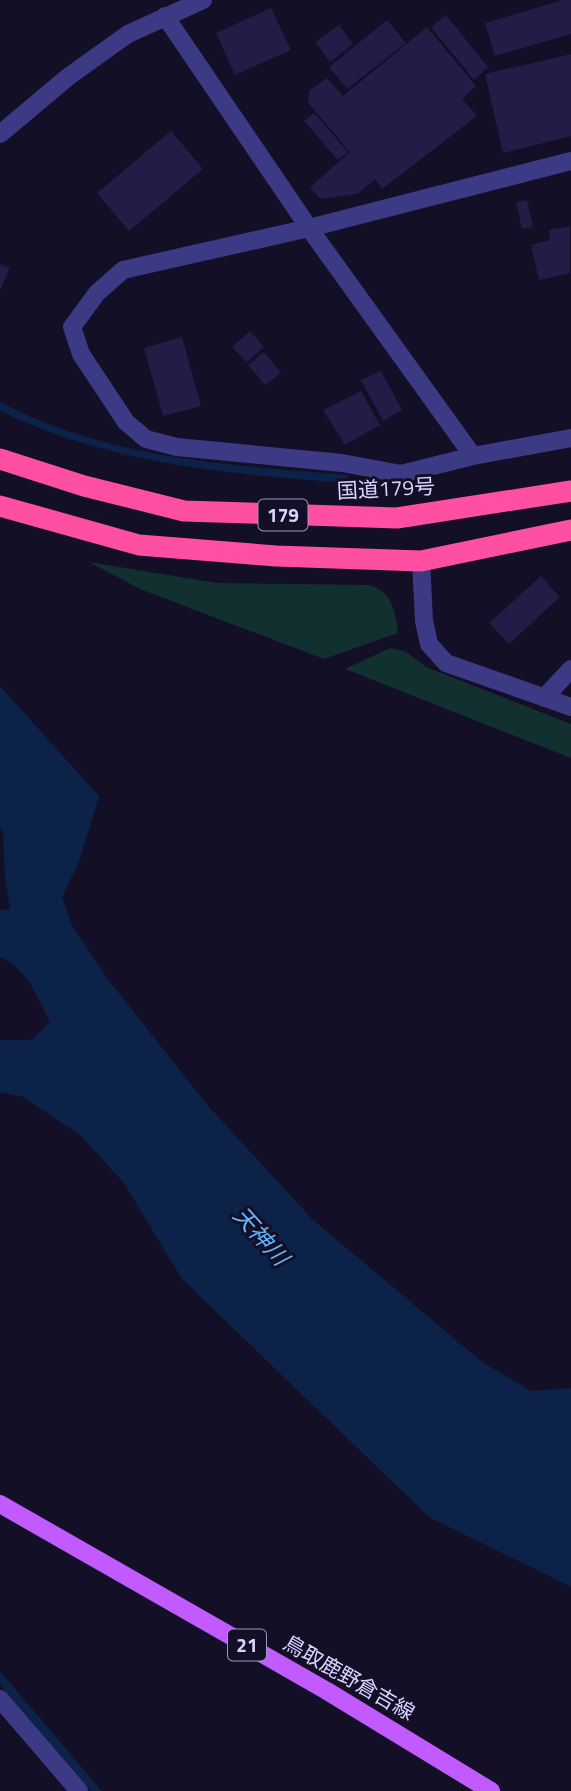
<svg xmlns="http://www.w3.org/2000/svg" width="571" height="1791" font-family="'Titillium Web','Noto Sans JP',sans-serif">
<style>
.green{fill:#12302f}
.water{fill:#0c2248}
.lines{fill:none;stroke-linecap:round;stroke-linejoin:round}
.stream{stroke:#0c2248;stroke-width:9}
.building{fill:#241b47}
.minor{stroke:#3d3a85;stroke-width:18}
.major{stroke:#c25bff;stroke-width:18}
.highway{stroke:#ff4fa3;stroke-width:21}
.labels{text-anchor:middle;stroke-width:6;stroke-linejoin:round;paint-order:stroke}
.shield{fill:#130f26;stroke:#9e99be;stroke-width:2}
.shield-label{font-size:19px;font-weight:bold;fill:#d9d4ff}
.street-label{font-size:21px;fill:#d9d4ff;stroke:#130f26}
.water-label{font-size:23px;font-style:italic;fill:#62b6ff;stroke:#130f26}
</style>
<rect width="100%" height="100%" fill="#130f26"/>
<path class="green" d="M 89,562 L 217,583 L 369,585 C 393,592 395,611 398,633 L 324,659 L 140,589 Z
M 390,648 L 405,651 L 426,667 L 571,724 L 571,758 L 345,669 Z"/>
<path class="water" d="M 0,402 C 108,459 229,465 348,475 L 348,483 C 228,474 110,464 0,411 Z
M 0,686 L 99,796 L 79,862 L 62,897 L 72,925 L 110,982 L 210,1108 L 313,1220 L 481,1361 L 531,1391 L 571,1388 L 571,1587 L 429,1517 L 182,1279 L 124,1183 L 80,1135 L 23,1097 L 0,1092 L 0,1040 L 31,1040 L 50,1022 C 38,998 26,967 0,957 L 0,910 L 10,909 L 5,878 L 3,833 L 0,828 Z"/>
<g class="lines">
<path class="stream" d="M 0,1678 L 96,1791"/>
</g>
<path class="building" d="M 563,0 L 571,0 L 571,34 L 495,56 L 485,23 Z
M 271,8 L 291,50 L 235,75 L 216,33 Z
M 446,15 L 488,67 L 474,80 L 431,27 Z
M 387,20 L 406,43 L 347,89 L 329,67 Z
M 339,25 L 353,44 L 330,62 L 315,42 Z
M 427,27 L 476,86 L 462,99 L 477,116 L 382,189 L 375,179 L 357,194 L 320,199 L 310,187 L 350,152 L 308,103 L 309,91 L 327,78 L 343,96 Z
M 571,54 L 571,136 L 503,153 L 485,74 Z
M 314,113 L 348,152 L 338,160 L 304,121 Z
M 171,131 L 203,169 L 129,231 L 97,193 Z
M 527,200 L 533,227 L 522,229 L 516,202 Z
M 570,226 L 570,273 L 539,280 L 531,245 L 550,240 L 549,230 Z
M 0,264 L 10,268 L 0,291 Z
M 250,331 L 264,347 L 247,362 L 232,347 Z
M 182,337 L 201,406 L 163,416 L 144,348 Z
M 264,352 L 281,373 L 265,385 L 248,365 Z
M 381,371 L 402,410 L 383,421 L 361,380 Z
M 361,391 L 380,425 L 345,445 L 323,410 Z
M 541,576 L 560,597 L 509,644 L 489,623 Z"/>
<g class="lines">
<path class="minor" d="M 165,16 L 309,228 L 473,456
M 0,134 L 68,77 L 128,34 L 203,0
M 571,161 L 309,228 L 123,270 L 97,293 L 72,327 L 81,354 L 126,422 L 146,439 L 177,447 L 342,463 L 401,474 L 473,456 L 571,438
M 421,561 L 424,621 L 429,644 L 446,663 L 571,707
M 544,698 L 571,669
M 0,1699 L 79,1791"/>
<path class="major" d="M 0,1504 L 327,1691 L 491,1791"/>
<path class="highway" d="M 0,459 L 84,486 L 184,511 L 397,518 L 571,491
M 0,506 L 139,545 L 276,556 L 421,561 L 571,530"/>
</g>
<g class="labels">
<g class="shield">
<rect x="258.5" y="499.5" width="49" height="31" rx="5"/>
<rect x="228" y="1629.5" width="38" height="31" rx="5"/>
</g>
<g class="shield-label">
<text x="283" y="522">179</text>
<text x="247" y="1652">21</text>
</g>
<g class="street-label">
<text transform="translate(386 489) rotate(-3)" y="7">国道179号</text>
<text transform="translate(349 1678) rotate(30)" y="7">鳥取鹿野倉吉線</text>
</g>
<g class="water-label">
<text transform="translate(261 1236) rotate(48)" y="8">天神川</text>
</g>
</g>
</svg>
